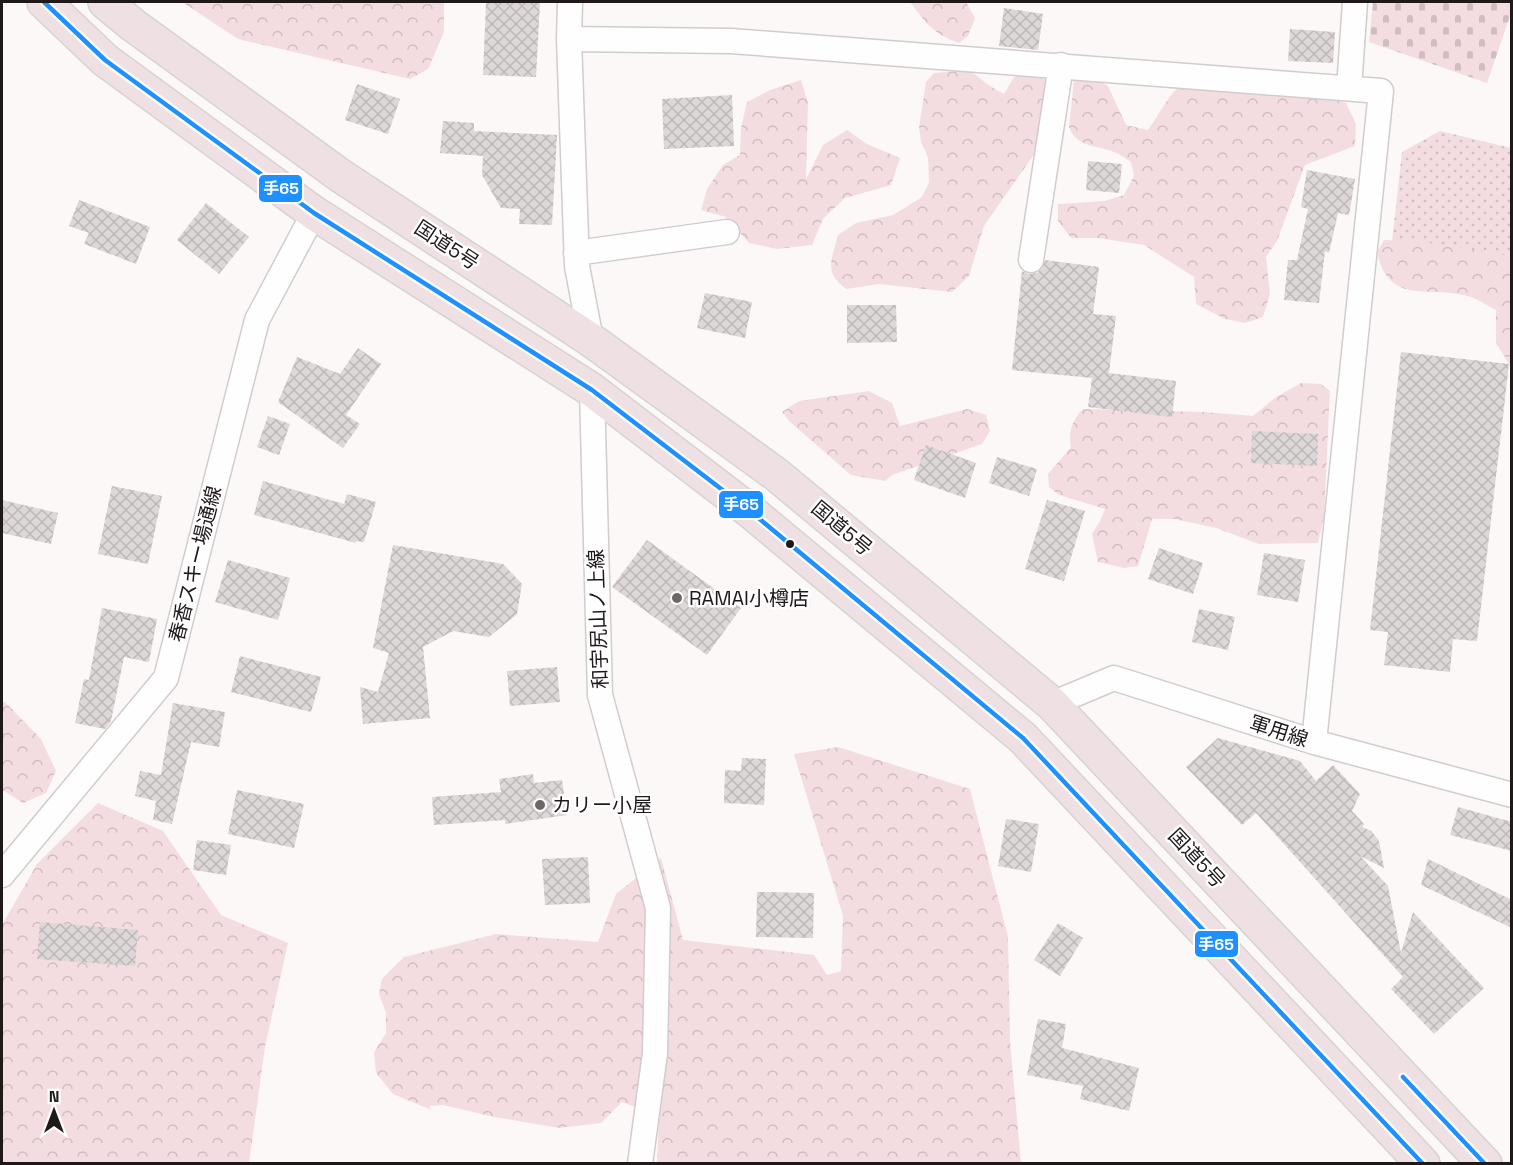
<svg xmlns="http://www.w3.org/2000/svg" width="1513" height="1165" font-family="'Space Grotesk','Noto Sans JP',sans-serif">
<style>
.grass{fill:url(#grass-dots)}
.forest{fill:url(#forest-crowns)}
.cemetery{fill:url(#cemetery-stones)}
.building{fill:url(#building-cross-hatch)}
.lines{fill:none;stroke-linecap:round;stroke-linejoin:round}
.street-casing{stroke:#d1cccd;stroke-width:27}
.highway-casing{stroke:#d6d3d3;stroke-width:36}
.street{stroke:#fffefe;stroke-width:24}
.highway{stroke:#efe0e3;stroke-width:33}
.bus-1-casing{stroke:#fff;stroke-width:9}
.bus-1{stroke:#1e90ff;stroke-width:4.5}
.bus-dot{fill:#20191a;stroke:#fff;stroke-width:2}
.poi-dot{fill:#6d6768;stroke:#fff;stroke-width:2}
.labels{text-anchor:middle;stroke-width:5;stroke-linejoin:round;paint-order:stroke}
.street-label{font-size:20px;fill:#20191a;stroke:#fff}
.poi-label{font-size:20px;fill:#20191a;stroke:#fff;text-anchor:start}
.line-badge{stroke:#fff;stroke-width:2}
.badge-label{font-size:16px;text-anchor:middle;font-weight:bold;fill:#fff}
</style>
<defs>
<pattern id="grass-dots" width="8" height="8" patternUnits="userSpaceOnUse" patternTransform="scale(1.5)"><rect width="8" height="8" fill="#f4dde0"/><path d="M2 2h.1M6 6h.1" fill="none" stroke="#d1bdc0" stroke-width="1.8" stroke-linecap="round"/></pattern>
<pattern id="forest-crowns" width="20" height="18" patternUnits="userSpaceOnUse" patternTransform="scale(1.5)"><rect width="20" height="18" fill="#f4dde0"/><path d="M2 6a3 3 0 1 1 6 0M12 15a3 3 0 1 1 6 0" fill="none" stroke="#d1bdc0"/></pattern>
<pattern id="cemetery-stones" width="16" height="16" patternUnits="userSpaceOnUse" patternTransform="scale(1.5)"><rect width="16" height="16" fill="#f4dde0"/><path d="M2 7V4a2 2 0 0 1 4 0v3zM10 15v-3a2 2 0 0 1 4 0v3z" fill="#d1bdc0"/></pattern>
<pattern id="building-cross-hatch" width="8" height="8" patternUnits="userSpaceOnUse" patternTransform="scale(1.5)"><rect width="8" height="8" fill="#ddd7d8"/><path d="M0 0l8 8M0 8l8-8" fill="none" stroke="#bdb8b9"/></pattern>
</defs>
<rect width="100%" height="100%" fill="#fcf8f8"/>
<path class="grass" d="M 1440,131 L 1511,148 L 1511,282 L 1390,260 L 1402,152 Z"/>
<path class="forest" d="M 182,2 L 444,2 L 444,32 L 428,69 L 410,79 L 238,39 Z
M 910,2 L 966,2 L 975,18 L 968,36 L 959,43 C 933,34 926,23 910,2 Z
M 969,70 L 990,86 L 1004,94 L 1014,77 L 1037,74 L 1048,82 L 1035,153 L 984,226 L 969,276 L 952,292 L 879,284 L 846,289 C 823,272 832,259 838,235 L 856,223 L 893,215 L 922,197 L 929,182 L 928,157 L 921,142 L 919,127 L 926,82 L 934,73 Z
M 1074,79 L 1097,79 L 1108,86 L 1126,125 L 1148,130 C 1160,113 1168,96 1183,82 L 1309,93 L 1346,103 L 1356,124 L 1355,146 L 1305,165 L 1277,241 L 1266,257 L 1270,294 L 1263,317 L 1245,323 L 1225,319 L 1196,304 L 1194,277 L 1144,245 L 1098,238 L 1071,238 L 1058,221 L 1058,204 L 1104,201 L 1124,195 L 1134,176 L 1131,162 C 1126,159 1120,154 1114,152 C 1097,145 1077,148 1069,127 Z
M 801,80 L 808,103 L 806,179 L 823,145 L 847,130 L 867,144 L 900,158 L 891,185 L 845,198 L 823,219 L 812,245 L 777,249 L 749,243 L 726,217 L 701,210 L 707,189 L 723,165 L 740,155 L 741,128 L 747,102 L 770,90 Z
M 1384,240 L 1417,241 L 1511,256 L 1511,367 L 1496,343 L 1496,310 C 1488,306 1479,300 1471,297 C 1431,284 1389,308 1377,252 Z
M 1301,383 L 1321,384 L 1330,391 L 1324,517 L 1318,543 L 1259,544 L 1216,528 L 1175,519 L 1152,519 L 1138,566 L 1124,568 L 1098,562 L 1092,534 L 1100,521 L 1105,509 L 1059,495 L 1049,487 L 1048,474 L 1071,447 C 1068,433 1072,420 1083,409 L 1204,412 L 1253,416 L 1276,397 Z
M 869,391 L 892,403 L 900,426 L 967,409 L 986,415 L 990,431 L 982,444 L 892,475 L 885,481 L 851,475 L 789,421 L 782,412 L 799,401 Z
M 2,701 L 6,703 L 41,739 L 56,771 L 46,793 L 23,803 L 2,790 Z
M 838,747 L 970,789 L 1008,937 L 1010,1041 L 1021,1163 L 657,1163 L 659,1116 L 622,1102 L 601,1123 L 559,1128 L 494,1117 L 443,1105 L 429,1106 L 431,1110 L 393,1094 L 376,1073 L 374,1052 L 386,1033 L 386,1013 L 379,994 L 382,979 L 404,957 L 496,934 L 598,942 L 616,894 L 661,858 L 683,940 L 814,955 L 827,975 L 841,971 L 843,916 L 794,754 Z
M 98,803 L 163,831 L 221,915 L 288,943 L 265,1047 L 249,1163 L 2,1164 L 2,925 L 37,864 Z"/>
<path class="cemetery" d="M 1373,2 L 1511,2 L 1511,13 L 1487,83 L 1369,42 Z"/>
<path class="building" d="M 486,2 L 540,2 L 536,77 L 483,75 Z
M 1004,8 L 1043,14 L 1038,50 L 999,46 Z
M 1290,29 L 1335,32 L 1333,63 L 1288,61 Z
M 357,84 L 400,99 L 388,134 L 345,120 Z
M 732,95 L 734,146 L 664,149 L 662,99 Z
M 443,121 L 474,123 L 474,131 L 557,135 L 552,225 L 519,224 L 520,209 L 501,208 L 482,175 L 483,156 L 440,153 Z
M 1088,161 L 1122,164 L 1119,193 L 1086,190 Z
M 1307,170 L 1355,179 L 1349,215 L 1338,213 L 1329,253 L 1325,251 L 1319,303 L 1284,300 L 1288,260 L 1297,260 L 1308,209 L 1301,207 Z
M 79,200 L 150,227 L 136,264 L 84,244 L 89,233 L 69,226 Z
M 206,203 L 249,237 L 219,274 L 177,240 Z
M 1045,260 L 1099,267 L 1093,314 L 1116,316 L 1109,373 L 1176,381 L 1172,417 L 1088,407 L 1092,378 L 1012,370 L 1022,271 L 1029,274 L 1037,273 L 1042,268 Z
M 705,293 L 752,302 L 745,338 L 697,328 Z
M 847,305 L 896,305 L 897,342 L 847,343 Z
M 358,348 L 381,364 L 346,415 L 360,424 L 343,448 L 278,402 L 297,357 L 340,374 Z
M 1401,352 L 1509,364 L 1477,641 L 1453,639 L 1450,672 L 1384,665 L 1388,632 L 1370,630 Z
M 268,416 L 290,424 L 279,455 L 257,447 Z
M 1252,431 L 1318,434 L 1317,466 L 1251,463 Z
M 926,445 L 976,463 L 965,498 L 914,480 Z
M 997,457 L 1037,469 L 1029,496 L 989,483 Z
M 263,481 L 344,504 L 347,494 L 376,502 L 364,542 L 356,541 L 356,543 L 254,515 Z
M 112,486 L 162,496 L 148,564 L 98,554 Z
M 2,500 L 58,513 L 51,544 L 2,533 Z
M 1047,500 L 1085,511 L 1064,581 L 1025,569 Z
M 647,540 L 741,608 L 707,655 L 612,587 Z
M 393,545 L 503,564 L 522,584 L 517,614 L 489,637 L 453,631 L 423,647 L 430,718 L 363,724 L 360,687 L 378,692 L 389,653 L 373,648 Z
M 1159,548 L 1203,563 L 1193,594 L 1148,579 Z
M 1264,553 L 1305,560 L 1298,602 L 1257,595 Z
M 228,560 L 290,578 L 278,620 L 215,602 Z
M 102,608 L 157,619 L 149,662 L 124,657 L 111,721 L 105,729 L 75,723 L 84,679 L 89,680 Z
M 1199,609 L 1235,617 L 1228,650 L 1192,642 Z
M 240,656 L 321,677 L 311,712 L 231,692 Z
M 557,667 L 560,702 L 510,706 L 507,671 Z
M 173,703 L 225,712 L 219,747 L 191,742 L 172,824 L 153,820 L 156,801 L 135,796 L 140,771 L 161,775 Z
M 1218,738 L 1300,761 L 1316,781 L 1333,765 L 1360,794 L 1352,811 L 1364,824 L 1362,827 L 1371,831 L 1379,841 L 1384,868 L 1360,856 L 1388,886 L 1401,953 L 1413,912 L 1484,988 L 1434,1034 L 1391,989 L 1403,977 L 1256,813 L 1242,825 L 1186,767 Z
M 742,758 L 766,759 L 764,805 L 724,803 L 725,770 L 741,771 Z
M 533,774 L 534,783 L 562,780 L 567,815 L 505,824 L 505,820 L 434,825 L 432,797 L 501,792 L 499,779 Z
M 237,790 L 304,804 L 294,848 L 228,834 Z
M 1458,807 L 1512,822 L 1512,851 L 1450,835 Z
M 1006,819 L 1039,824 L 1031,872 L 998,866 Z
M 197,840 L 231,845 L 226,875 L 193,870 Z
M 588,857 L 590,903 L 545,905 L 542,859 Z
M 1428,859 L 1512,900 L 1512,928 L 1421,885 Z
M 757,892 L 814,893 L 813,938 L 756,937 Z
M 40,922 L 138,930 L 135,966 L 37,959 Z
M 1058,923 L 1083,938 L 1060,976 L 1034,960 Z
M 1038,1019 L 1066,1024 L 1062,1048 L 1139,1068 L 1129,1111 L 1080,1099 L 1083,1086 L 1027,1075 Z"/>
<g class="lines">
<g class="street-casing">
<path id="street" d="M 570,2 L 569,39 L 577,266 L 591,340
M 569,39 L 731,41 L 1381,91 L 1314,742
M 1349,88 L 1355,2
M 576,253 L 727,232
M 1031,260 L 1061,65
M 592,390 L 600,695 L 658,908 L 655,1053 L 640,1164
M 1052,704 L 1114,678 L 1314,742 L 1512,795
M 2,875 L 166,678 L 257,320 L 314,213"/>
</g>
<g class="highway-casing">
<path id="highway" d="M 44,2 L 105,60 L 314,213 L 592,390 L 750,511 L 1023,738 L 1423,1164
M 105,2 L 133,25 L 341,176 L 591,340 L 777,475 L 1052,704 L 1485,1164"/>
</g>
<use href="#street" class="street"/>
<use href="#highway" class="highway"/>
<g class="bus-1-casing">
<path id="bus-1" d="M 44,2 L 105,60 L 314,213 L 592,390 L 750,511 L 1023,738 L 1423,1164
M 1403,1077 L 1485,1164"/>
</g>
<use href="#bus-1" class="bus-1"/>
</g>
<circle class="bus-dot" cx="790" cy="544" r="5"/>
<g class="poi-dot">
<circle cx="677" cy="598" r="6"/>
<circle cx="540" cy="805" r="6"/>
</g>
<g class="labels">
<g class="street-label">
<text transform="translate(447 245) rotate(33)" y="7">国道5号</text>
<text transform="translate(842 528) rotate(40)" y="7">国道5号</text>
<text transform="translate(195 564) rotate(-76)" y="7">春香スキー場通線</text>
<text transform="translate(598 619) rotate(-92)" y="7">和宇尻山ノ上線</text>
<text transform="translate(1279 731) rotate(18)" y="7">軍用線</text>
<text transform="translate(1197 858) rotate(47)" y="7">国道5号</text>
</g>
<g class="poi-label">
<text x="689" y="605">RAMAI小樽店</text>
<text x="552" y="812">カリー小屋</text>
</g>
</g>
<g class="line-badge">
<rect x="258" y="174" width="45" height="29" rx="6" fill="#1e90ff"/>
<rect x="718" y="490" width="46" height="29" rx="6" fill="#1e90ff"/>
<rect x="1194" y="930" width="45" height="28" rx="6" fill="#1e90ff"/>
</g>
<g class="badge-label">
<text x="281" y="194">手65</text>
<text x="741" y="510">手65</text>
<text x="1216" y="950">手65</text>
</g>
<rect width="1513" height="1165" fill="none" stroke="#20191a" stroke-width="6"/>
<g transform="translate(54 1111)" stroke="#ffffff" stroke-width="4.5" paint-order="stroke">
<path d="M0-4.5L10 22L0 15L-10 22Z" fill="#20191a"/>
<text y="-9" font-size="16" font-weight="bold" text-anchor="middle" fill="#20191a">N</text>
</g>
</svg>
